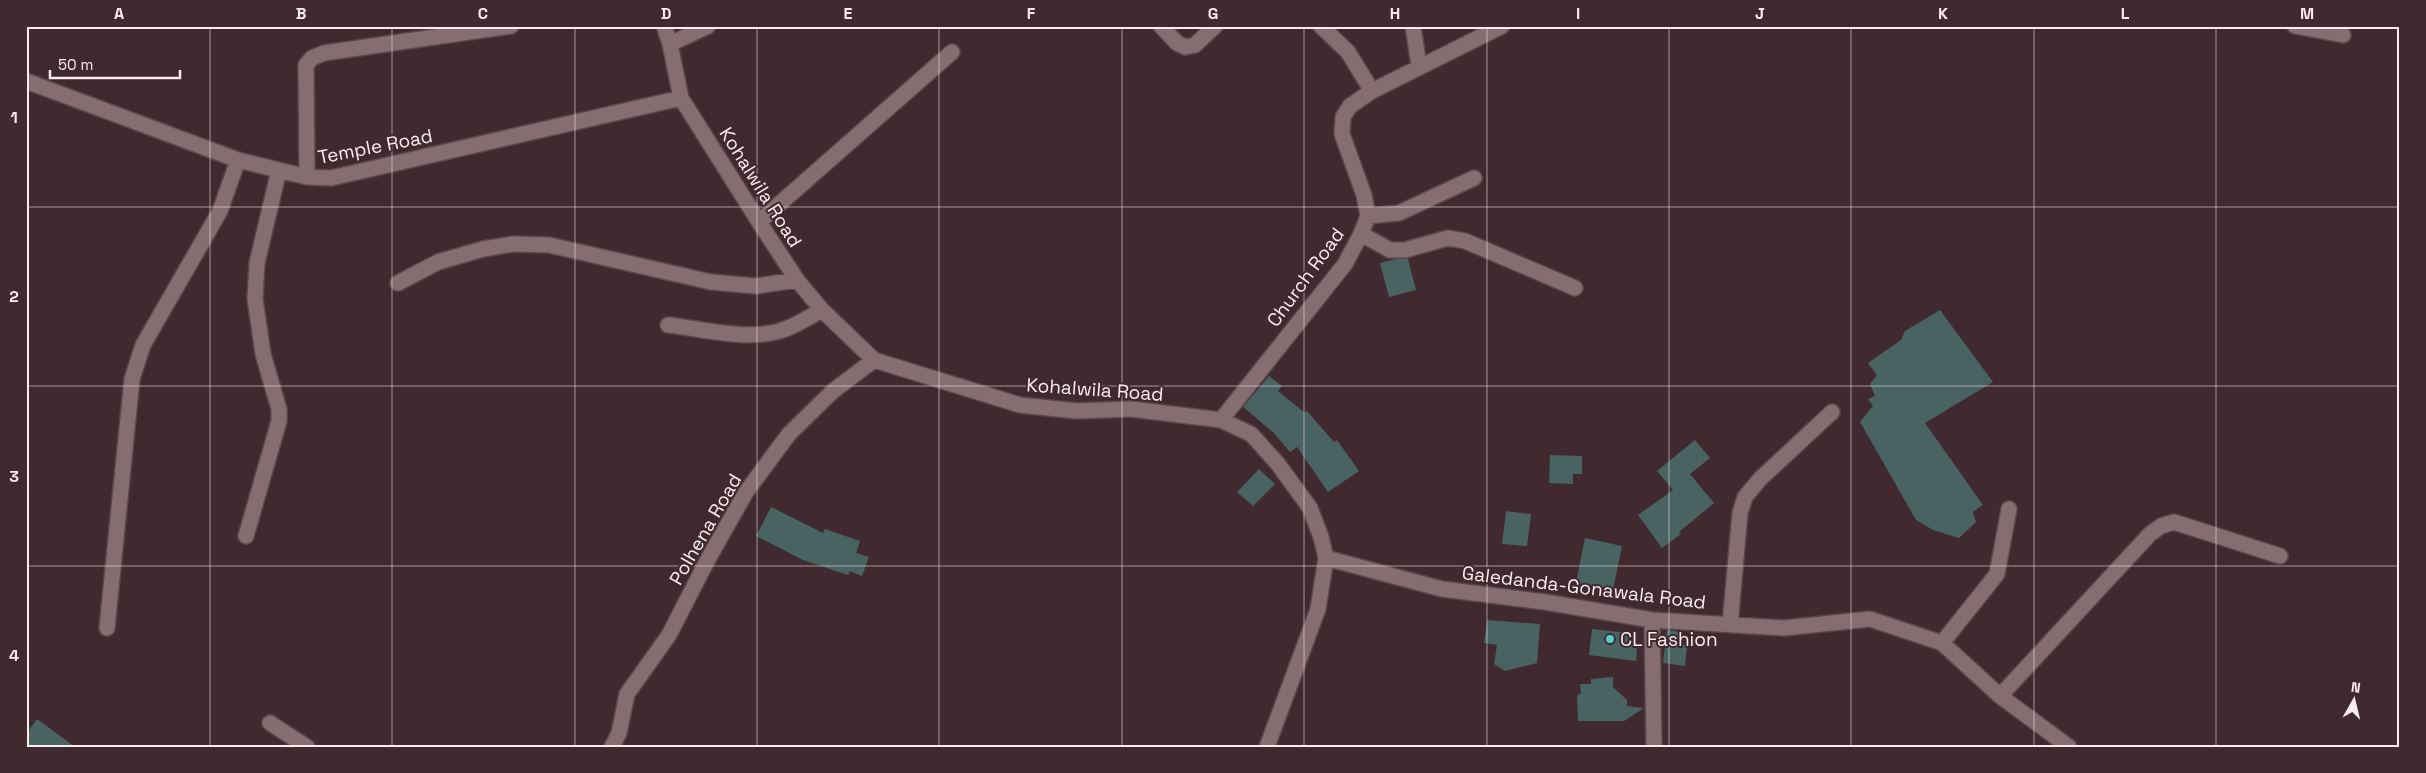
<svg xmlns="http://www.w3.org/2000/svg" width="2426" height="773" font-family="'Space Grotesk',sans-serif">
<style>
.building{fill:#486362}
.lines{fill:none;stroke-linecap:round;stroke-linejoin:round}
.minor-casing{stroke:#59464b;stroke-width:18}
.minor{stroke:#866d72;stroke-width:15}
.grid{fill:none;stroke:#faecef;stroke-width:1;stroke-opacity:0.55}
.poi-dot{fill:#53cdca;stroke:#402a2f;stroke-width:2}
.labels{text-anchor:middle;stroke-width:4;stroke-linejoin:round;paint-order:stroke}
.street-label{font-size:19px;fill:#faecef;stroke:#402a2f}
.poi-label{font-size:19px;fill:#faecef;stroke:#402a2f;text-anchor:start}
.neatline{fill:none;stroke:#faecef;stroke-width:2}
.grid-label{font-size:16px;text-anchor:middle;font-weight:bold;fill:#faecef}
</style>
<rect width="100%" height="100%" fill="#402a2f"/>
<path class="building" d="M 1396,259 L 1408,259 L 1416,290 L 1389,297 L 1380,263 Z
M 1940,310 L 1993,382 L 1925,423 L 1983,505 L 1973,512 L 1976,522 L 1959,538 L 1933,530 L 1916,520 L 1860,422 L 1873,406 L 1868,399 L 1875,396 L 1870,384 L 1877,375 L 1868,363 L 1901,340 L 1905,331 Z
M 1269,376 L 1282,386 L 1278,391 L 1305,413 L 1307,411 L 1334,442 L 1337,440 L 1359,471 L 1328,492 L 1297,447 L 1290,452 L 1273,432 L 1243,407 Z
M 1695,440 L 1710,458 L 1690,474 L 1714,503 L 1679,532 L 1681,534 L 1662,548 L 1638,515 L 1673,490 L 1657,471 Z
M 1550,455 L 1582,456 L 1582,474 L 1573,474 L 1573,484 L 1549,483 Z
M 1259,469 L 1275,484 L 1253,506 L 1237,492 Z
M 771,507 L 823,533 L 825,529 L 860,541 L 856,553 L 869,557 L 862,576 L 850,571 L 848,575 L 803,560 L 756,536 Z
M 1506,511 L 1531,514 L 1527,546 L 1502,544 Z
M 1585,538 L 1622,546 L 1613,590 L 1576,583 Z
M 1487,620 L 1540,624 L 1537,663 L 1505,671 L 1494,664 L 1497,645 L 1484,643 Z
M 1592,629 L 1629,633 L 1628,645 L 1637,647 L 1636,661 L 1589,655 Z
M 1667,630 L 1682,632 L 1680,644 L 1687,645 L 1685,666 L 1663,663 Z
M 1613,677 L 1613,687 L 1627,700 L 1627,706 L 1644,708 L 1624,721 L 1578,721 L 1577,696 L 1581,693 L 1580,684 L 1591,684 L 1591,679 Z
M 37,719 L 75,747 L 26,747 L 26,734 Z"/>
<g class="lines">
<g class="minor-casing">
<path id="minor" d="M 664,26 L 670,44 L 681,98 L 759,222 L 797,280 L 822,310 L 874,360 L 1020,405 L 1077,411 L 1131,409 L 1221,420 L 1251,434 L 1278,464 L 1310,508 L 1321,537 L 1326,558 L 1318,609 L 1267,747
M 1161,26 L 1177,43 L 1185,47 L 1195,45 L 1215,26
M 1321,26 L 1348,52 L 1372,91
M 1413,26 L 1419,66
M 2295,26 L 2343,35
M 670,44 L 708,26
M 26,81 L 238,160 L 307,177 L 331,178 L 681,98
M 307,177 L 306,65 L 312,58 L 324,53 L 511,26
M 1368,216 L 1399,213 L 1474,178
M 759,222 L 952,52
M 1361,234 L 1390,250 L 1405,250 L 1448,238 L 1465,241 L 1575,288
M 398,283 L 438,262 L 483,249 L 513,244 L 549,245 L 711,282 L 756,286 L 797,280
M 668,325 C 705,329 752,343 788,328 C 800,323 811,316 822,310
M 1221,420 L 1345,264 L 1361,234 L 1368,216 L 1364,195 L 1342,134 L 1343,117 L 1350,106 L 1372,91 L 1502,26
M 246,536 L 279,421 L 279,409 L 263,354 L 255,299 L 257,263 L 279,170
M 1326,558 L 1442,589 L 1545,602 L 1652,620 L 1784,628 L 1870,619 L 1942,643 L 2000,696 L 2069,747
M 1652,620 L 1654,747
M 1730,625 L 1740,513 L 1745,497 L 1760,479 L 1832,412
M 107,628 L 132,379 L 143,345 L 220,211 L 238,160
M 1942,643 L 1997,574 L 2009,509
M 2000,696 L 2150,534 L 2161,526 L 2174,522 L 2280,556
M 270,723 L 307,747
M 612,747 L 619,733 L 627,694 L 669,635 L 707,561 L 746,492 L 789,434 L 833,391 L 874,360"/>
</g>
<use href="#minor" class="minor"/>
</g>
<path class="grid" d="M 210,26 L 210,747M 392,26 L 392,747M 575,26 L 575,747M 757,26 L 757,747M 939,26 L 939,747M 1122,26 L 1122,747M 1304,26 L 1304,747M 1487,26 L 1487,747M 1669,26 L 1669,747M 1851,26 L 1851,747M 2034,26 L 2034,747M 2216,26 L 2216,747M 26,207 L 2400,207M 26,386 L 2400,386M 26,566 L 2400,566"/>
<circle class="poi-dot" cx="1610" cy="639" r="5"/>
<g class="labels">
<g class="street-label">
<text transform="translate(375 146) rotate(-11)" y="7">Temple Road</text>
<text transform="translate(761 187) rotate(58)" y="7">Kohalwila Road</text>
<text transform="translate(1305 277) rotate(-54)" y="7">Church Road</text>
<text transform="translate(1095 389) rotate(4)" y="7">Kohalwila Road</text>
<text transform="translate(705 529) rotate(-60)" y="7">Polhena Road</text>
<text transform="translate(1584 587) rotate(7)" y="7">Galedanda-Gonawala Road</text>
</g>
<g class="poi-label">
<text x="1620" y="646">CL Fashion</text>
</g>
</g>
<rect width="2426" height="773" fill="none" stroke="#402a2f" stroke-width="55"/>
<g transform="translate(2354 700) rotate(8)" stroke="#402a2f" stroke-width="4" paint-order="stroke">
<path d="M0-4L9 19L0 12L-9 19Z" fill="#faecef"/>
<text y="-8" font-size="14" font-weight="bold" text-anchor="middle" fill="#faecef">N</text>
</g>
<path d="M50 70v8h130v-8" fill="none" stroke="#faecef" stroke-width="2.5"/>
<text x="58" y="70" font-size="15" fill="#faecef" stroke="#402a2f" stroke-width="4" paint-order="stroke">50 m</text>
<rect x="28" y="28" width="2370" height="718" class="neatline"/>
<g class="grid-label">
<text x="119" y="19">A</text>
<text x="301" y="19">B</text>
<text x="483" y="19">C</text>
<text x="666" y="19">D</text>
<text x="848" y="19">E</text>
<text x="1031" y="19">F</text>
<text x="1213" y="19">G</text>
<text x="1395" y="19">H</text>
<text x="1578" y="19">I</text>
<text x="1760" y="19">J</text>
<text x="1943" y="19">K</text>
<text x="2125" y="19">L</text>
<text x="2307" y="19">M</text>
<text x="14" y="123">1</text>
<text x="14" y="302">2</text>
<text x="14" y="482">3</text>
<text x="14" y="661">4</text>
</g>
</svg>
